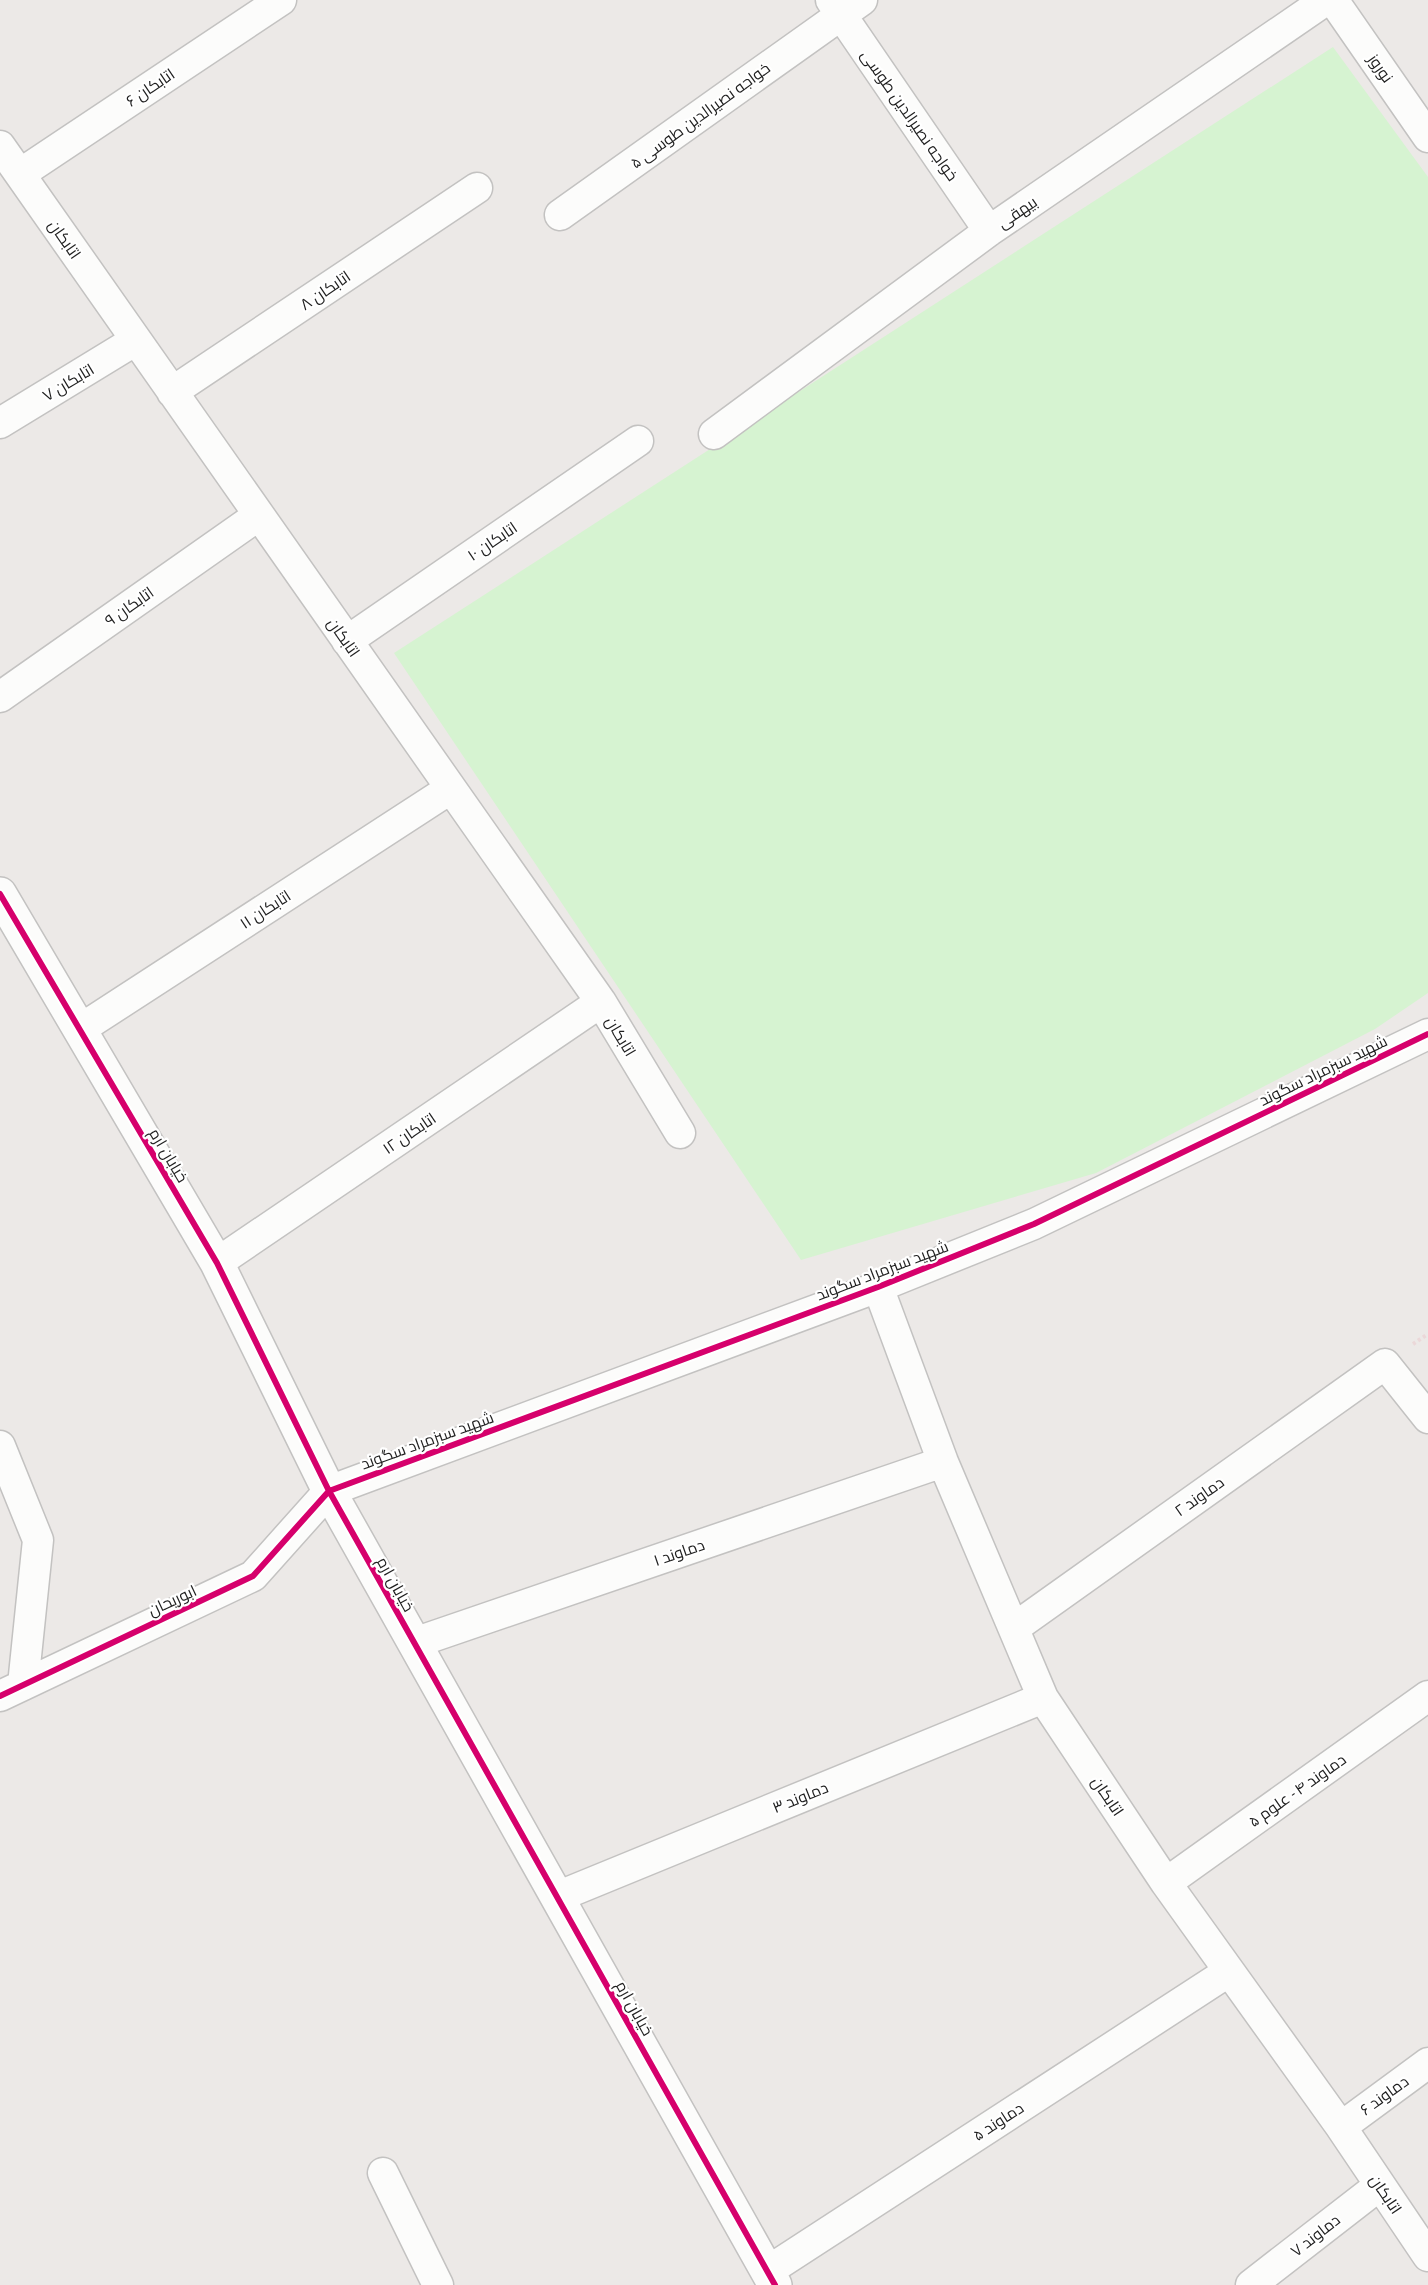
<svg xmlns="http://www.w3.org/2000/svg" width="1428" height="2285" font-family="'PT Sans Narrow',Cairo,sans-serif">
<style>
.park{fill:#d6f3d1}
.lines{fill:none;stroke-linecap:round;stroke-linejoin:round}
.minor-casing{stroke:#c3c2c1;stroke-width:33}
.tertiary-casing{stroke:#c3c2c1;stroke-width:36}
.path{stroke:#ebd8d9;stroke-width:4;stroke-dasharray:3 3;stroke-linecap:butt}
.minor{stroke:#fcfcfb;stroke-width:30}
.tertiary{stroke:#fcfcfb;stroke-width:33}
.cycleway-casing{stroke:#fff;stroke-width:10}
.cycleway{stroke:#d6006c;stroke-width:6}
.labels{text-anchor:middle;stroke-width:4.5;stroke-linejoin:round;paint-order:stroke}
.street-label{font-size:16px;fill:#1e1e1e;stroke:#fff}
</style>
<rect width="100%" height="100%" fill="#ece9e7"/>
<path class="park" d="M 1333,47 L 1428,177 L 1428,993 L 1375,1029 L 1096,1173 L 801,1260 L 394,653 Z"/>
<g class="lines">
<g class="minor-casing">
<path id="minor" d="M 831,0 L 989,231
M 1333,0 L 1428,137
M 0,146 L 601,1002 L 680,1133
M 20,174 L 281,0
M 560,215 L 862,0
M 172,392 L 477,188
M 0,423 L 136,340
M 714,434 L 989,231 L 1326,0
M 347,641 L 638,441
M 0,697 L 259,515
M 79,1030 L 450,789
M 217,1263 L 601,1002
M 878,1287 L 943,1462 L 1043,1698 L 1166,1883 L 1341,2127 L 1428,2256
M 0,1446 L 38,1540 L 23,1685
M 1014,1628 L 1385,1364 L 1428,1418
M 414,1643 L 943,1462
M 0,1696 L 253,1576 L 329,1491 L 878,1287 L 1034,1224 L 1428,1034
M 1166,1883 L 1428,1696
M 557,1897 L 1043,1698
M 1341,2127 L 1428,2063
M 383,2173 L 438,2285
M 768,2271 L 1228,1972
M 1251,2285 L 1380,2185"/>
</g>
<g class="tertiary-casing">
<path id="tertiary" d="M 0,894 L 217,1263 L 329,1491 L 775,2285"/>
</g>
<path class="path" d="M 1413,1344 L 1428,1334"/>
<use href="#minor" class="minor"/>
<use href="#tertiary" class="tertiary"/>
<g class="cycleway-casing">
<path id="cycleway" d="M 0,894 L 217,1263 L 329,1491 L 775,2285
M 0,1696 L 253,1576 L 329,1491 L 878,1287 L 1034,1224 L 1428,1034"/>
</g>
<use href="#cycleway" class="cycleway"/>
</g>
<g class="labels">
<g class="street-label">
<text transform="translate(1381 68) rotate(55)" y="6">نوروز</text>
<text transform="translate(150 87) rotate(-34)" y="6">اتابکان ۶</text>
<text transform="translate(700 115) rotate(-36)" y="6">خواجه نصیرالدین طوسی ۵</text>
<text transform="translate(910 115) rotate(55)" y="6">خواجه نصیرالدین طوسی</text>
<text transform="translate(1017 212) rotate(-34)" y="6">بیهقی</text>
<text transform="translate(65 239) rotate(55)" y="6">اتابکان</text>
<text transform="translate(325 290) rotate(-34)" y="6">اتابکان ۸</text>
<text transform="translate(68 382) rotate(-31)" y="6">اتابکان ۷</text>
<text transform="translate(492 541) rotate(-34)" y="6">اتابکان ۱۰</text>
<text transform="translate(129 606) rotate(-35)" y="6">اتابکان ۹</text>
<text transform="translate(344 637) rotate(55)" y="6">اتابکان</text>
<text transform="translate(265 909) rotate(-33)" y="6">اتابکان ۱۱</text>
<text transform="translate(621 1036) rotate(59)" y="6">اتابکان</text>
<text transform="translate(1323 1070) rotate(-26)" y="6">شهید سبزمراد سگوند</text>
<text transform="translate(409 1133) rotate(-34)" y="6">اتابکان ۱۲</text>
<text transform="translate(169 1155) rotate(59)" y="6">خیابان ارم</text>
<text transform="translate(882 1270) rotate(-21)" y="6">شهید سبزمراد سگوند</text>
<text transform="translate(427 1440) rotate(-20)" y="6">شهید سبزمراد سگوند</text>
<text transform="translate(1199 1496) rotate(-35)" y="6">دماوند ۲</text>
<text transform="translate(679 1552) rotate(-19)" y="6">دماوند ۱</text>
<text transform="translate(396 1584) rotate(61)" y="6">خیابان ارم</text>
<text transform="translate(172 1600) rotate(-25)" y="6">ابوریحان</text>
<text transform="translate(1297 1790) rotate(-35)" y="6">دماوند ۴ - علوم ۵</text>
<text transform="translate(1108 1796) rotate(56)" y="6">اتابکان</text>
<text transform="translate(800 1797) rotate(-22)" y="6">دماوند ۳</text>
<text transform="translate(635 2008) rotate(61)" y="6">خیابان ارم</text>
<text transform="translate(1384 2095) rotate(-36)" y="6">دماوند ۶</text>
<text transform="translate(998 2121) rotate(-33)" y="6">دماوند ۵</text>
<text transform="translate(1386 2194) rotate(56)" y="6">اتابکان</text>
<text transform="translate(1315 2235) rotate(-38)" y="6">دماوند ۷</text>
</g>
</g>
</svg>
